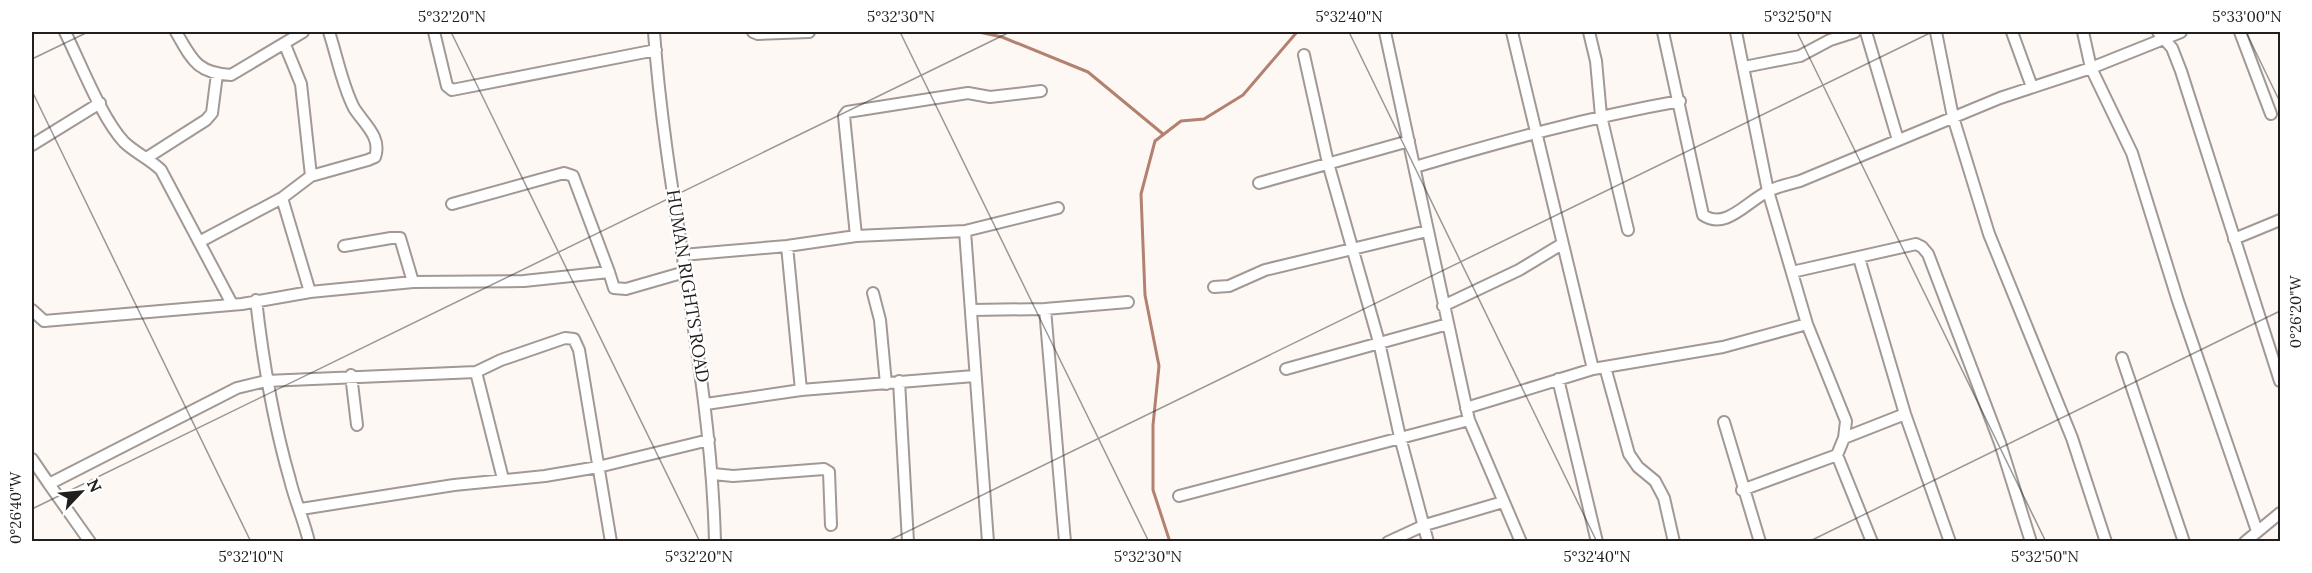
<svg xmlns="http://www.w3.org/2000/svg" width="2312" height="573" font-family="Lora,serif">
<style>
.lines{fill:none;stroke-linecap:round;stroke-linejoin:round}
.stream{stroke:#b3816f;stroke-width:3}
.minor-casing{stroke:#a29894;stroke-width:14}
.minor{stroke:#fff;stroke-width:10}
.ticks{fill:none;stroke:#221e1d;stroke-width:1.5;stroke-opacity:0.45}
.labels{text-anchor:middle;stroke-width:4.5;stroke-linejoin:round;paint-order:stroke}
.street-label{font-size:18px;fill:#221e1d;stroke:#fff}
.neatline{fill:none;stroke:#221e1d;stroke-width:2}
.ticks-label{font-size:15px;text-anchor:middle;fill:#221e1d}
</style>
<rect width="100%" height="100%" fill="#fef8f5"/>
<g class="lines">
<path class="stream" d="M 979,32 L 1002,37 L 1088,72 L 1163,134
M 1170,542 L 1153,490 L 1153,425 L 1159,366 L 1145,295 L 1141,194 L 1155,141 L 1181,121 L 1204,119 L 1243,95 L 1297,32"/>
<g class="minor-casing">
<path id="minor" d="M 65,32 C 80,62 102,119 124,142 C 134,152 150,159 161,170 L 232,304
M 176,32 C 192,59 196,73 231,75 L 303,32
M 434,32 L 447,86 L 452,90 L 656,50
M 654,32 C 666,203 711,370 715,542
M 753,32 L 758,34 L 809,32
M 1385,32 L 1469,420 L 1521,542
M 1512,32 L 1593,369
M 1589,32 L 1596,61 L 1601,116 L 1628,230
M 1663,32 L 1703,215 C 1726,231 1748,200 1769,191 C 1778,186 1790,184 1800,181 L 2000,98 L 2091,68 L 2181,32
M 1736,32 L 1768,191 L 1807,324 L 1846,421 L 1844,438 L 1837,455 L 1872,542
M 1866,32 L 1898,140
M 1936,32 L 1953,117 L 1989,234 L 2072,438 L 2106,542
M 2012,32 L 2032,87
M 2083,32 L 2091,68 L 2132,153 L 2178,301 L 2257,531
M 2158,32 L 2172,48 L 2181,71 L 2280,381
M 2240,32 L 2271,114
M 1304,55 L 1328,163 L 1379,342 L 1400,437 L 1428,542
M 1744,67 L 1800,56 L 1830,40 L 1855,32
M 32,145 L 100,103
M 148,157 L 206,120 L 212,113 L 217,74
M 1415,167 C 1503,141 1590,117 1680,101
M 311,176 L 368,160 L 375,157 C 382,137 364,124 354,108 C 342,85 337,56 329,32
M 1259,183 L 1409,141
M 282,198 L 310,292
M 452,204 L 564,173 L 573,176 L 609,272
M 965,231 L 988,542
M 856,236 L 844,116 L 847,112 L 968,93 L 990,97 L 1041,91
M 2234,239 L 2280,220
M 199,242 L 282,198 L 311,176 L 301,84 L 285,45
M 344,246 L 391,238 L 400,238 L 413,282
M 787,246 L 801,390
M 682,255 L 787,246 L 856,236 L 965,231 L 1058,208
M 1859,258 L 1905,414 L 1950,542
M 1792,272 L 1916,244 L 1922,247 L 1928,254 L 2000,443 L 2031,542
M 1214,287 L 1229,286 L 1265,270 L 1427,231
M 873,293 L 880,320 L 886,384
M 256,300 C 263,361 273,421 290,480 C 295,501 304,520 309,542
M 1443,306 L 1519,270 L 1562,244
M 1045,309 L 1065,542
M 32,310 L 44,321 L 242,304 L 310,292 L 413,282 L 524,281 L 609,272 L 614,288 L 626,289 L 685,272
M 971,310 L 1045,309 L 1128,302
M 2122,358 L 2184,542
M 1605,367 L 1629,454 L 1638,467 L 1655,481 L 1664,498 L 1674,542
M 1286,369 L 1448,324
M 476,372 L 503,479
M 351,375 L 357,425
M 1558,379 L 1597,542
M 899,381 L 908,542
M 706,404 L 801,390 L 974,376
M 1466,408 L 1593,369 L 1723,347 L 1807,324
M 1724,422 L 1760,542
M 1844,438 L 1905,414
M 32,459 L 49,484 L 237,388 L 266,381 L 476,372 L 501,360 L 565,338 L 574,339 L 579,350 L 611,542
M 713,474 L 733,476 L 824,469 L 829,472 L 831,525
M 49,484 L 90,542
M 1742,490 L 1837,455
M 1179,496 L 1469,420
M 301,509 L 454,485 L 545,476 L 598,467 L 709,440
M 1388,542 L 1425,525 L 1503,502
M 2245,542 L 2280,513"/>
</g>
<use href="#minor" class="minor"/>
</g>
<path class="ticks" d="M 451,32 L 700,542M 900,32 L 1149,542M 1349,32 L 1597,542M 1797,32 L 2046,542M 2246,32 L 2280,102M 32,59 L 88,32M 32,91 L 251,542M 32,509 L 1010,32M 886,542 L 1932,32M 1808,542 L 2280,311"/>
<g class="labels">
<g class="street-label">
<text transform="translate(688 286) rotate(81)" y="6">HUMAN RIGHTS ROAD</text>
</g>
</g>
<rect width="2312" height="573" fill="none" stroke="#ffffff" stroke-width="66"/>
<g transform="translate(81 492) rotate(64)" stroke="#ffffff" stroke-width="4.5" paint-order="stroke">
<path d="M0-4.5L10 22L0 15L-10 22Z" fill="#221e1d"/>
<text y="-9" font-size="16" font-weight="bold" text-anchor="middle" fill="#221e1d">N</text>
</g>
<rect x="33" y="33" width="2246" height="507" class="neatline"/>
<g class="ticks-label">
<text x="452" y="22">5°32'20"N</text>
<text x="901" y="22">5°32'30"N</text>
<text x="1349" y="22">5°32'40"N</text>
<text x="1798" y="22">5°32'50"N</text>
<text x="2247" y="22">5°33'00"N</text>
<text transform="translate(2296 312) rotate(-90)" y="5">0°26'20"W</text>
<text transform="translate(16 508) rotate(-90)" y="5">0°26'40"W</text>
<text x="251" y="562">5°32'10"N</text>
<text x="699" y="562">5°32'20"N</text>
<text x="1148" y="562">5°32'30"N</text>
<text x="1597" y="562">5°32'40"N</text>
<text x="2045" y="562">5°32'50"N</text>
</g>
</svg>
